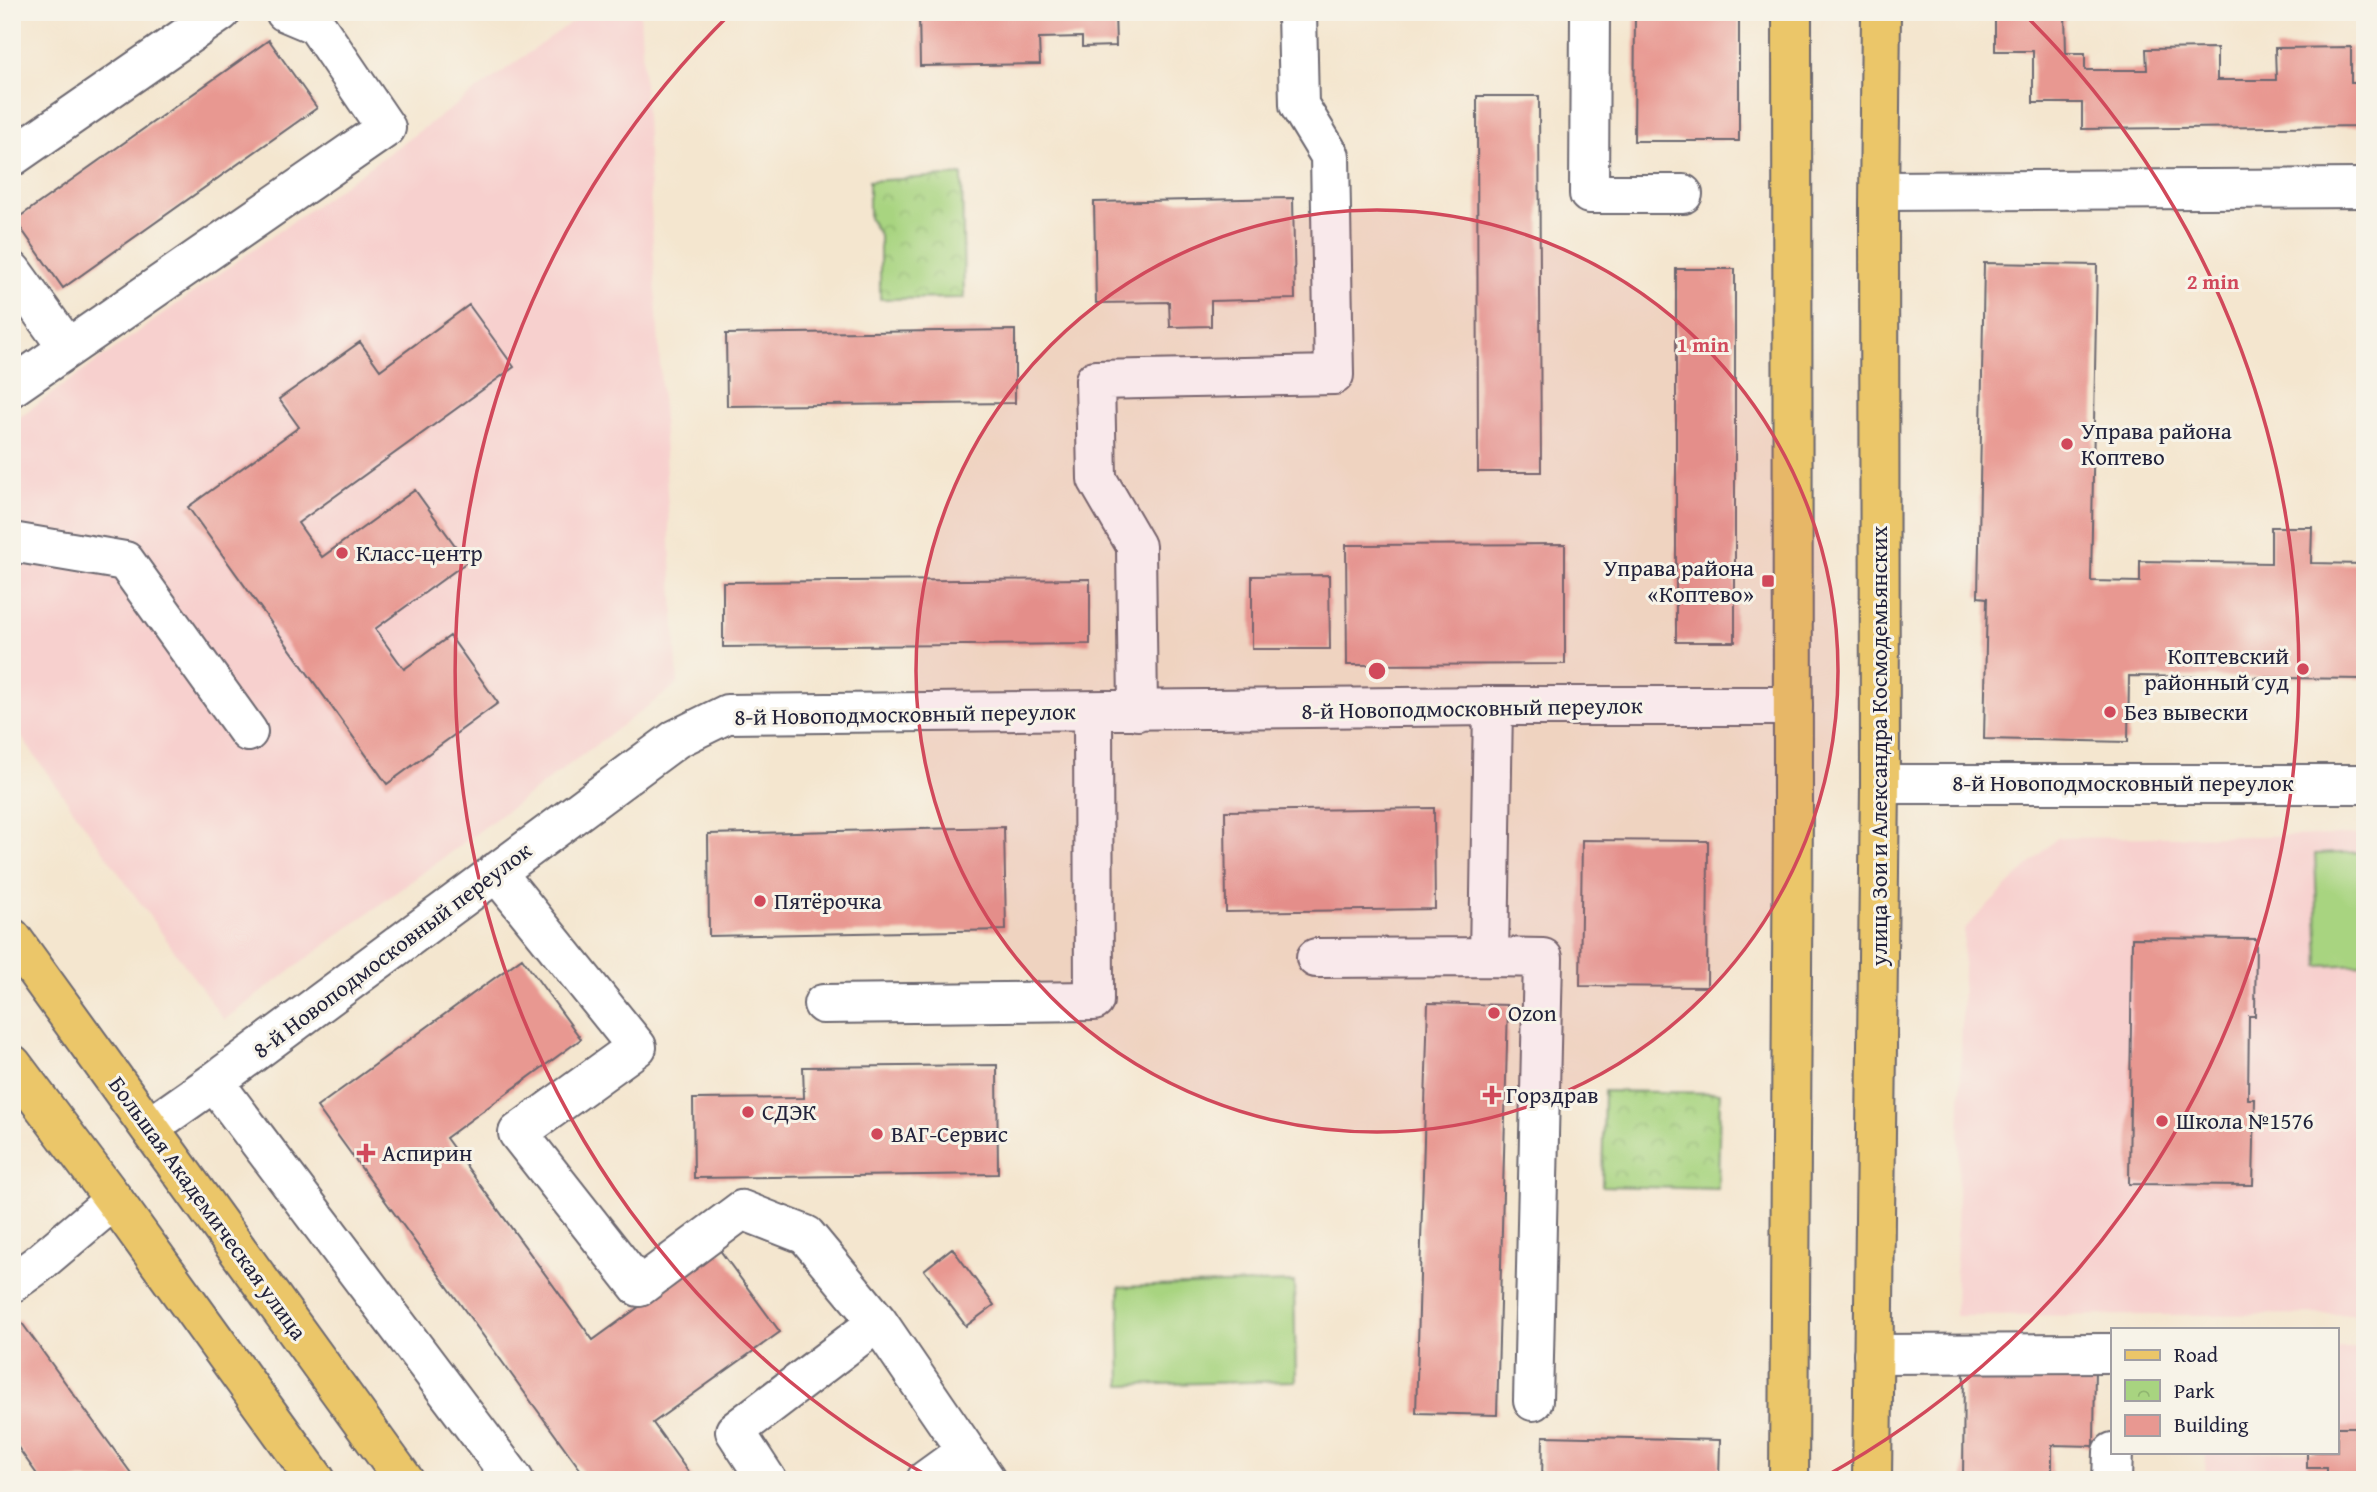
<svg xmlns="http://www.w3.org/2000/svg" width="2377" height="1492" font-family="'Gentium Book Plus',serif">
<style>
.built{fill:#f7d0ce}
.park{fill:url(#park-crowns);stroke:#657b5e;stroke-width:2}
.garden{fill:#a8d480;stroke:#657b5e;stroke-width:2}
.building{fill:#e89891}
.lines{fill:none;stroke-linecap:round;stroke-linejoin:round}
.minor-casing{stroke:#6c676f;stroke-width:42}
.major-casing{stroke:#6c676f;stroke-width:42}
.minor{stroke:#fff;stroke-width:38}
.major{stroke:#ebc669;stroke-width:38}
.ring{fill:none;stroke:#d1495b;stroke-width:3.5}
.poi-dot{fill:#d1495b;stroke:#f7f3e8;stroke-width:2.5}
.labels{text-anchor:middle;stroke-width:6;stroke-linejoin:round;paint-order:stroke}
.poi-label{font-size:23px;fill:#22223b;stroke:#f7f3e8;text-anchor:start}
.street-label{font-size:23px;fill:#22223b;stroke:#f7f3e8}
.centre{fill:#d1495b;stroke:#f7f3e8;stroke-width:3.5}
.ring-label{font-size:21px;text-anchor:middle;font-weight:bold;fill:#d1495b;stroke:#f7f3e8;stroke-width:6;stroke-linejoin:round;paint-order:stroke}
</style>
<defs>
<pattern id="park-crowns" width="20" height="18" patternUnits="userSpaceOnUse" patternTransform="scale(1.75)"><rect width="20" height="18" fill="#a8d480"/><path d="M2 6a3 3 0 1 1 6 0M12 15a3 3 0 1 1 6 0" fill="none" stroke="#90b670"/></pattern>
</defs>
<rect width="100%" height="100%" fill="#f7f3e8"/>
<filter id="ink" filterUnits="userSpaceOnUse"><feTurbulence type="fractalNoise" baseFrequency=".0143" numOctaves="2"/><feDisplacementMap in="SourceGraphic" scale="14" xChannelSelector="R" yChannelSelector="G"/><feConvolveMatrix kernelMatrix="1 2 1 2 8 2 1 2 1" color-interpolation-filters="sRGB"/></filter>
<filter id="wash" filterUnits="userSpaceOnUse"><feTurbulence type="fractalNoise" baseFrequency=".00686" numOctaves="4" result="noise"/><feDisplacementMap in="SourceGraphic" scale="28" xChannelSelector="R" yChannelSelector="G"/><feGaussianBlur stdDeviation="1.57" result="paint"/><feColorMatrix in="noise" values="0 0 0 0 0 0 0 0 0 0 0 0 0 0 0 0 0 1.4 0 .05"/><feComposite in="paint" operator="in"/></filter>
<g filter="url(#wash)">
<rect width="100%" height="100%" fill="#f4e6cf"/>
<path class="built" d="M 586,12 L 640,12 L 678,684 L 224,1020 L 12,724 L 12,422 Z
M 2365,835 L 2365,1314 L 1955,1316 L 1964,929 L 2057,838 Z
M 2337,1348 L 2365,1348 L 2365,1480 L 2205,1480 L 2206,1452 L 2337,1452 Z"/>
<path class="park" d="M 962,175 L 964,298 L 880,299 L 880,236 L 869,218 L 869,181 Z
M 1604,1091 L 1720,1093 L 1718,1189 L 1602,1186 Z"/>
<path class="garden" d="M 2365,852 L 2365,964 L 2319,966 L 2315,854 Z
M 1294,1282 L 1296,1381 L 1121,1385 L 1119,1287 Z"/>
<g id="blocks">
<path class="building" d="M 919,12 L 1115,12 L 1116,46 L 1082,47 L 1082,37 L 1039,38 L 1040,64 L 920,66 Z
M 1635,12 L 1739,12 L 1739,141 L 1634,141 Z
M 1995,12 L 2065,12 L 2066,53 L 2085,53 L 2085,70 L 2147,70 L 2146,49 L 2217,48 L 2217,80 L 2276,80 L 2275,48 L 2351,47 L 2351,83 L 2365,83 L 2365,126 L 2082,129 L 2082,103 L 2033,103 L 2033,51 L 1995,51 Z
M 269,40 L 317,108 L 63,288 L 15,220 Z
M 1477,96 L 1539,96 L 1541,472 L 1478,472 Z
M 1293,198 L 1295,299 L 1211,301 L 1211,326 L 1170,327 L 1169,302 L 1096,303 L 1094,202 Z
M 1984,263 L 2097,265 L 2091,581 L 2140,582 L 2140,561 L 2271,563 L 2271,527 L 2312,527 L 2311,563 L 2365,564 L 2365,679 L 2129,676 L 2128,742 L 1984,739 L 1987,598 L 1978,597 Z
M 1676,269 L 1735,269 L 1735,642 L 1676,642 Z
M 469,305 L 514,367 L 298,523 L 322,557 L 415,490 L 467,562 L 375,629 L 404,669 L 450,636 L 498,703 L 387,784 L 188,507 L 299,427 L 279,399 L 360,342 L 380,370 Z
M 1015,330 L 1015,403 L 727,406 L 726,334 Z
M 1565,544 L 1565,664 L 1347,665 L 1346,545 Z
M 1329,575 L 1330,649 L 1252,649 L 1252,576 Z
M 1090,579 L 1090,644 L 723,647 L 723,582 Z
M 1434,808 L 1435,909 L 1226,912 L 1225,811 Z
M 1004,827 L 1006,930 L 709,936 L 708,834 Z
M 1582,840 L 1708,841 L 1707,987 L 1580,986 Z
M 2132,938 L 2256,939 L 2255,1016 L 2249,1016 L 2248,1099 L 2255,1099 L 2253,1185 L 2129,1184 Z
M 522,958 L 581,1039 L 446,1138 L 593,1340 L 719,1249 L 780,1332 L 653,1423 L 694,1480 L 588,1480 L 317,1107 Z
M 1428,1003 L 1508,1005 L 1497,1415 L 1416,1413 Z
M 997,1065 L 998,1174 L 694,1178 L 693,1099 L 804,1098 L 803,1067 Z
M 952,1248 L 994,1305 L 966,1326 L 924,1270 Z
M 19,1319 L 136,1480 L 41,1480 L 12,1439 L 12,1324 Z
M 1964,1363 L 2095,1364 L 2094,1446 L 2052,1445 L 2052,1480 L 1963,1480 Z
M 2337,1427 L 2365,1427 L 2365,1480 L 2327,1480 L 2327,1468 L 2307,1468 L 2307,1452 L 2337,1452 Z
M 1543,1436 L 1720,1440 L 1719,1480 L 1542,1480 Z"/>
</g>
</g>
<g filter="url(#ink)">
<use href="#blocks" fill-opacity="0" stroke="#6c676f" stroke-width="2"/>
<g class="lines">
<g class="minor-casing">
<path id="minor" d="M 1590,12 L 1589,194 L 1683,194
M 12,157 L 221,12
M 1881,191 L 2365,188
M 12,271 L 67,347
M 12,387 L 386,128 L 316,25 L 285,12
M 12,542 L 125,561 L 248,732
M 1493,706 L 1489,957 L 1543,958 L 1533,1401
M 1138,711 L 1136,546 L 1097,479 L 1095,380 L 1334,375 L 1330,156 L 1299,105 L 1297,12
M 1880,784 L 2365,784
M 496,872 L 637,1047 L 518,1133 L 639,1287 L 742,1210 L 806,1235 L 878,1322 L 986,1480
M 1316,958 L 1489,957
M 823,1004 L 1094,1001 L 1093,712
M 214,1082 L 514,1480
M 150,1127 L 214,1082 L 676,739 L 727,714 L 1493,706 L 1793,706
M 12,1283 L 37,1265 L 114,1200
M 1873,1354 L 2113,1353
M 767,1480 L 735,1431 L 878,1322
M 926,1480 L 966,1451
M 2112,1480 L 2113,1452"/>
</g>
<g class="major-casing">
<path id="major" d="M 12,938 L 404,1480
M 12,1064 L 114,1200 L 316,1480
M 1789,1480 L 1793,803 L 1792,12
M 1872,1480 L 1880,784 L 1879,205 L 1881,12"/>
</g>
<use href="#minor" class="minor"/>
<use href="#major" class="major"/>
</g>
</g>
<circle cx="1377" cy="671" r="461" fill="#d1495b" fill-opacity=".12"/>
<g class="ring">
<circle cx="1377" cy="671" r="461"/>
<path d="M930 1477A922 922 0 0 1 731 13M2023 13A922 922 0 0 1 1824 1477"/>
</g>
<g class="poi-dot">
<circle cx="2067" cy="444" r="7"/>
<circle cx="342" cy="553" r="7"/>
<rect x="1761" y="574" width="14" height="14" rx="3.5"/>
<circle cx="2303" cy="669" r="7"/>
<circle cx="2110" cy="712" r="7"/>
<circle cx="760" cy="901" r="7"/>
<circle cx="1494" cy="1013" r="7"/>
<path d="M1488.5 1084.5h7v7h7v7h-7v7h-7v-7h-7v-7h7z"/>
<circle cx="748" cy="1112" r="7"/>
<circle cx="2162" cy="1121" r="7"/>
<circle cx="877" cy="1134" r="7"/>
<path d="M362.5 1142.5h7v7h7v7h-7v7h-7v-7h-7v-7h7z"/>
</g>
<g class="labels">
<g class="poi-label">
<text x="2081" y="439">Управа района<tspan x="2081" dy="26">Коптево</tspan></text>
<text x="356" y="561">Класс-центр</text>
<text x="1754" y="576" text-anchor="end">Управа района<tspan x="1754" dy="26">«Коптево»</tspan></text>
<text x="2289" y="664" text-anchor="end">Коптевский<tspan x="2289" dy="26">районный суд</tspan></text>
<text x="2124" y="720">Без вывески</text>
<text x="774" y="909">Пятёрочка</text>
<text x="1508" y="1021">Ozon</text>
<text x="1506" y="1103">Горздрав</text>
<text x="762" y="1120">СДЭК</text>
<text x="2176" y="1129">Школа №1576</text>
<text x="891" y="1142">ВАГ-Сервис</text>
<text x="382" y="1161">Аспирин</text>
</g>
<g class="street-label">
<text transform="translate(1472 708) rotate(-1)" y="8">8-й Новоподмосковный переулок</text>
<text transform="translate(905 714) rotate(-1)" y="8">8-й Новоподмосковный переулок</text>
<text transform="translate(1879 746) rotate(-90)" y="8">улица Зои и Александра Космодемьянских</text>
<text x="2123" y="791">8-й Новоподмосковный переулок</text>
<text transform="translate(392 950) rotate(-37)" y="8">8-й Новоподмосковный переулок</text>
<text transform="translate(208 1208) rotate(54)" y="8">Большая Академическая улица</text>
</g>
</g>
<circle cx="1377" cy="671" r="10" class="centre"/>
<g class="ring-label">
<text x="2213" y="289">2 min</text>
<text x="1703" y="352">1 min</text>
</g>
<rect width="2377" height="1492" fill="none" stroke="#f7f3e8" stroke-width="42"/>
<rect x="2111" y="1328" width="228" height="126" fill="#f7f3e8" stroke="#a29fa3" stroke-width="2"/>
<rect x="2125" y="1350" width="35" height="10" fill="#ebc669" stroke="#a29fa3" stroke-width="2"/>
<text x="2174" y="1362" font-size="21" fill="#22223b">Road</text>
<rect x="2125" y="1380" width="35" height="21" fill="url(#park-crowns)" stroke="#a29fa3" stroke-width="2"/>
<text x="2174" y="1398" font-size="21" fill="#22223b">Park</text>
<rect x="2125" y="1415" width="35" height="21" fill="#e89891" stroke="#a29fa3" stroke-width="2"/>
<text x="2174" y="1432" font-size="21" fill="#22223b">Building</text>
</svg>
